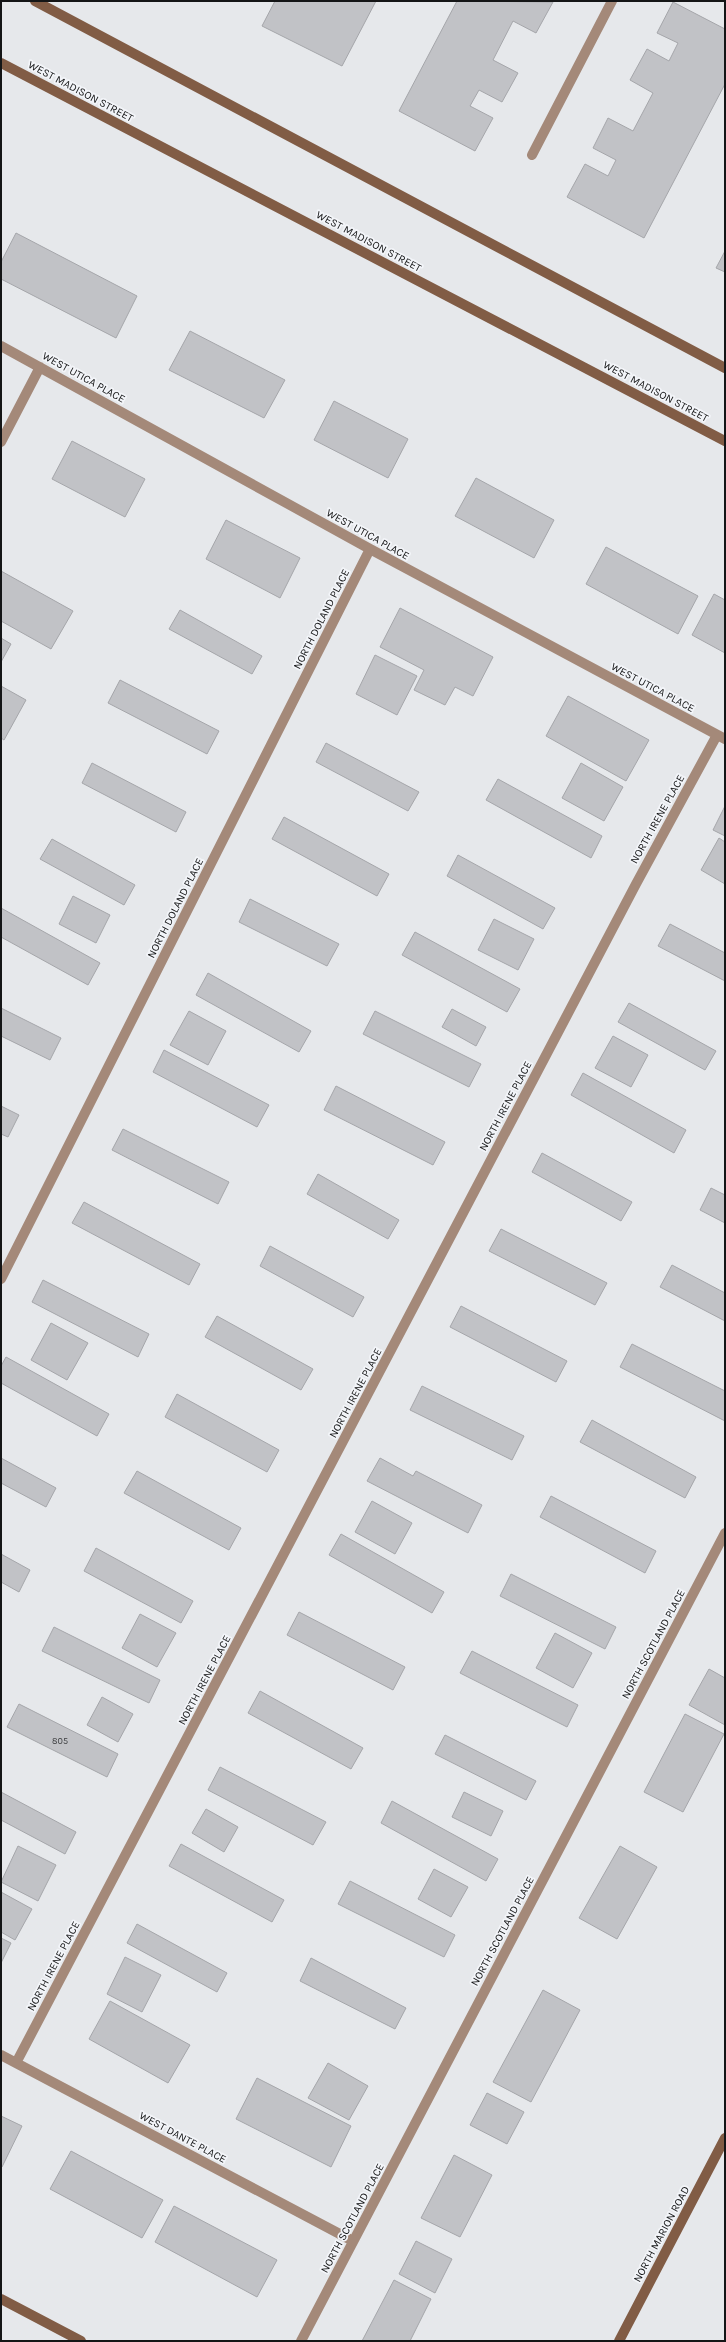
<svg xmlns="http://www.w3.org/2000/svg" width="726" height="2342" font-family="Karla,sans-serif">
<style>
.building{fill:#c1c2c6;stroke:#a5a6aa}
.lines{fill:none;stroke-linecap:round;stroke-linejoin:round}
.lane{stroke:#a48979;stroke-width:10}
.street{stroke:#a48979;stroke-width:10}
.secondary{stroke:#815c45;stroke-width:10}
.labels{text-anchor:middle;stroke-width:3.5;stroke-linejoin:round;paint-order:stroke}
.number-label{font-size:9px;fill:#3f4042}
.street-label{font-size:11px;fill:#141516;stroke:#f3f5f9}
</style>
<rect width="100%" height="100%" fill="#e6e8eb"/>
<path class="building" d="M 275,1 L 376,1 L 342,66 L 262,26 Z
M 457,1 L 553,2 L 536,33 L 513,21 L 493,60 L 518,73 L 502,102 L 479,90 L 470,106 L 493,118 L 475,151 L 399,111 Z
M 673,2 L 725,29 L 725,84 L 644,238 L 567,197 L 585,164 L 608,176 L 616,160 L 593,148 L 608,118 L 633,131 L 653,93 L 630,80 L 647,49 L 669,61 L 678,43 L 657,33 Z
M 16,233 L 137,296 L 116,338 L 1,279 L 1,262 Z
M 725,251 L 725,272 L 716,268 Z
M 190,331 L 285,380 L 264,418 L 169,370 Z
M 334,401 L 408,439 L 388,478 L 314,440 Z
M 72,441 L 145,479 L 125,517 L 52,479 Z
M 476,478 L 554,520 L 534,558 L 455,516 Z
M 226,520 L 300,558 L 280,598 L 206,559 Z
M 606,547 L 698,596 L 678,634 L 586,584 Z
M 1,571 L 73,611 L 51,649 L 1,621 Z
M 714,594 L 725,600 L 725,653 L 692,635 Z
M 400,608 L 493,657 L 473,696 L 455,687 L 445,705 L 414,690 L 424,670 L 380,647 Z
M 180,610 L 262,656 L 252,674 L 169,629 Z
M 1,638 L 11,644 L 1,662 Z
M 375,655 L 417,676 L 397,715 L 356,694 Z
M 120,680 L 219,731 L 207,754 L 108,703 Z
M 1,686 L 26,700 L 4,740 L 1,738 Z
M 568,696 L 649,740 L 626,781 L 546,736 Z
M 326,743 L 419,792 L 408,811 L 316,762 Z
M 92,763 L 186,812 L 176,832 L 82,783 Z
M 581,763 L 623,787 L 604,821 L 562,798 Z
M 498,779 L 602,836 L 591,858 L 486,800 Z
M 725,806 L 725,836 L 713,830 Z
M 284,817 L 389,874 L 377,896 L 272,839 Z
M 719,838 L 725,842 L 725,884 L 701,870 Z
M 52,839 L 135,885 L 124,905 L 40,859 Z
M 458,855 L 555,908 L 543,929 L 447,876 Z
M 73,896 L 110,915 L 96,943 L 59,924 Z
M 250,899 L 339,944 L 327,966 L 239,922 Z
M 1,908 L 100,963 L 88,985 L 1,937 Z
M 494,919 L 534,939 L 518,970 L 478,950 Z
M 670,924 L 725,953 L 725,981 L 658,946 Z
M 415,932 L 520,989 L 507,1012 L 402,955 Z
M 208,973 L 311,1031 L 299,1052 L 196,995 Z
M 629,1003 L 716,1051 L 705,1070 L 618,1022 Z
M 1,1008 L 61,1038 L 50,1060 L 1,1036 Z
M 452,1009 L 486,1027 L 476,1046 L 442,1027 Z
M 189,1011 L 226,1031 L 208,1065 L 170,1045 Z
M 375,1011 L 481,1064 L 469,1087 L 363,1034 Z
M 613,1036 L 648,1055 L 631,1087 L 595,1068 Z
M 164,1050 L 269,1105 L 257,1127 L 153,1072 Z
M 583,1073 L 686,1130 L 674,1153 L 571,1095 Z
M 336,1086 L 445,1142 L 433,1165 L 324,1110 Z
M 1,1106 L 19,1115 L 8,1137 L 1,1134 Z
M 123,1129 L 229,1182 L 218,1204 L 112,1150 Z
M 542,1153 L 632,1202 L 621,1221 L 532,1172 Z
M 318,1174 L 399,1220 L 388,1239 L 307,1194 Z
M 711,1188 L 725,1195 L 725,1223 L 700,1210 Z
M 84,1202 L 200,1264 L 189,1285 L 72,1223 Z
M 501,1229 L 607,1283 L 595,1305 L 489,1251 Z
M 270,1246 L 364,1297 L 353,1317 L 260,1266 Z
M 672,1265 L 725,1293 L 725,1321 L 660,1287 Z
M 43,1280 L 149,1334 L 138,1357 L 32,1302 Z
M 461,1306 L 567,1361 L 556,1382 L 450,1327 Z
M 217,1316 L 313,1369 L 301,1390 L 205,1337 Z
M 51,1323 L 88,1343 L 67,1380 L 31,1360 Z
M 632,1344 L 725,1391 L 725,1421 L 620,1367 Z
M 6,1357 L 109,1414 L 97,1436 L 1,1383 L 1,1366 Z
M 422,1386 L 524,1436 L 512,1460 L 410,1410 Z
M 177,1394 L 279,1450 L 267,1472 L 165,1417 Z
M 592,1420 L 696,1477 L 685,1498 L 580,1442 Z
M 1,1458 L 56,1488 L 46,1507 L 1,1483 Z
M 380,1458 L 413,1476 L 416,1471 L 482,1505 L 468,1533 L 367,1481 Z
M 137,1471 L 241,1528 L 229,1550 L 124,1493 Z
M 551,1496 L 656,1551 L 645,1573 L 540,1517 Z
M 372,1501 L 412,1523 L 395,1554 L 355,1532 Z
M 341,1534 L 444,1592 L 432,1613 L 329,1555 Z
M 96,1548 L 193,1601 L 181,1623 L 84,1571 Z
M 1,1554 L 30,1570 L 19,1592 L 1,1582 Z
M 511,1574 L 616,1627 L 605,1649 L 500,1596 Z
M 299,1612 L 405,1667 L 393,1690 L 287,1635 Z
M 140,1614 L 176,1633 L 157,1667 L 122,1648 Z
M 54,1627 L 160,1680 L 149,1703 L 42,1651 Z
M 555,1633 L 592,1653 L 573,1688 L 536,1668 Z
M 472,1651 L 578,1705 L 567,1727 L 460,1673 Z
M 709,1669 L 725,1678 L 725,1725 L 689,1705 Z
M 260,1691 L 363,1748 L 351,1769 L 248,1713 Z
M 102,1697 L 133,1714 L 118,1742 L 87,1725 Z
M 19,1704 L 118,1754 L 107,1777 L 7,1727 Z
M 685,1714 L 724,1734 L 683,1812 L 644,1792 Z
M 445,1735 L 536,1781 L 526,1800 L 435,1754 Z
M 220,1767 L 326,1822 L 313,1845 L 208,1790 Z
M 1,1792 L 76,1832 L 65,1854 L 1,1820 Z
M 464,1792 L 503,1811 L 491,1836 L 452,1817 Z
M 392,1801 L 498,1859 L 486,1881 L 381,1823 Z
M 206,1809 L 238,1827 L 224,1852 L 192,1833 Z
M 181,1844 L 284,1900 L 272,1922 L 169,1866 Z
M 18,1846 L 56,1865 L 38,1901 L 1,1882 Z
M 620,1846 L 657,1867 L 617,1939 L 579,1918 Z
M 434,1869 L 468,1887 L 451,1917 L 418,1899 Z
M 350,1881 L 455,1935 L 444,1957 L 338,1904 Z
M 1,1892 L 32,1909 L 15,1940 L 1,1932 Z
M 137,1924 L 227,1973 L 217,1992 L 127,1943 Z
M 1,1938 L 11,1943 L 1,1963 Z
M 125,1957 L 161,1975 L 142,2012 L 107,1994 Z
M 311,1958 L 406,2008 L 395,2029 L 300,1981 Z
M 543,1990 L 580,2010 L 531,2102 L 493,2082 Z
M 110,2001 L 190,2045 L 168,2083 L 89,2039 Z
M 328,2063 L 368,2086 L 349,2120 L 308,2098 Z
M 257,2078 L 351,2126 L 331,2167 L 236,2119 Z
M 487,2093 L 524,2112 L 507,2144 L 470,2125 Z
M 1,2116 L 22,2126 L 2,2167 L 1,2167 Z
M 71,2151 L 163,2200 L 142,2238 L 50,2189 Z
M 454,2155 L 492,2175 L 460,2237 L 421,2218 Z
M 174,2206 L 277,2260 L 257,2297 L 155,2242 Z
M 416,2241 L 452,2259 L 435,2293 L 399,2274 Z
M 394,2280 L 431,2299 L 410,2341 L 362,2341 Z"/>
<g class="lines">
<path class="lane" d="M 532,155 L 612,1"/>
<path class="street" d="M 1,346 L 370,549 L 725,739
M 1,442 L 40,367
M 1,1279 L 370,549
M 1,2055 L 353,2241
M 16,2063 L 636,884 L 717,735
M 301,2341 L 725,1533"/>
<path class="secondary" d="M 35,1 L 725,368
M 1,63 L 725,441
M 1,2299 L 81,2341
M 619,2341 L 725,2138"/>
</g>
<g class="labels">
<g class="number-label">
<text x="60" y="1744">805</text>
</g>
<g class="street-label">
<text transform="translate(81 91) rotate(28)" y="4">WEST MADISON STREET</text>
<text transform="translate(369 241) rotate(28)" y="4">WEST MADISON STREET</text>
<text transform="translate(84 377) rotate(29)" y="4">WEST UTICA PLACE</text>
<text transform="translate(656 391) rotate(28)" y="4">WEST MADISON STREET</text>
<text transform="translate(368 534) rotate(29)" y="4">WEST UTICA PLACE</text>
<text transform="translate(321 619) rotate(-63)" y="4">NORTH DOLAND PLACE</text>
<text transform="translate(653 687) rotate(28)" y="4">WEST UTICA PLACE</text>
<text transform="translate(657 819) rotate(-61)" y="4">NORTH IRENE PLACE</text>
<text transform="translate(175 908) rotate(-63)" y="4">NORTH DOLAND PLACE</text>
<text transform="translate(505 1106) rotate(-62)" y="4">NORTH IRENE PLACE</text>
<text transform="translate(355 1393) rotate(-62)" y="4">NORTH IRENE PLACE</text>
<text transform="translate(653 1644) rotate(-62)" y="4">NORTH SCOTLAND PLACE</text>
<text transform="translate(204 1680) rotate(-62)" y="4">NORTH IRENE PLACE</text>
<text transform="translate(502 1931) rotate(-62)" y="4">NORTH SCOTLAND PLACE</text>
<text transform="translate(53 1966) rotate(-62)" y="4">NORTH IRENE PLACE</text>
<text transform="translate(183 2137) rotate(28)" y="4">WEST DANTE PLACE</text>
<text transform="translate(352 2218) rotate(-62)" y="4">NORTH SCOTLAND PLACE</text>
<text transform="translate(661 2234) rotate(-62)" y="4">NORTH MARION ROAD</text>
</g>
</g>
<rect width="726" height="2342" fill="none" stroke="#141516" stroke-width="4"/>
</svg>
